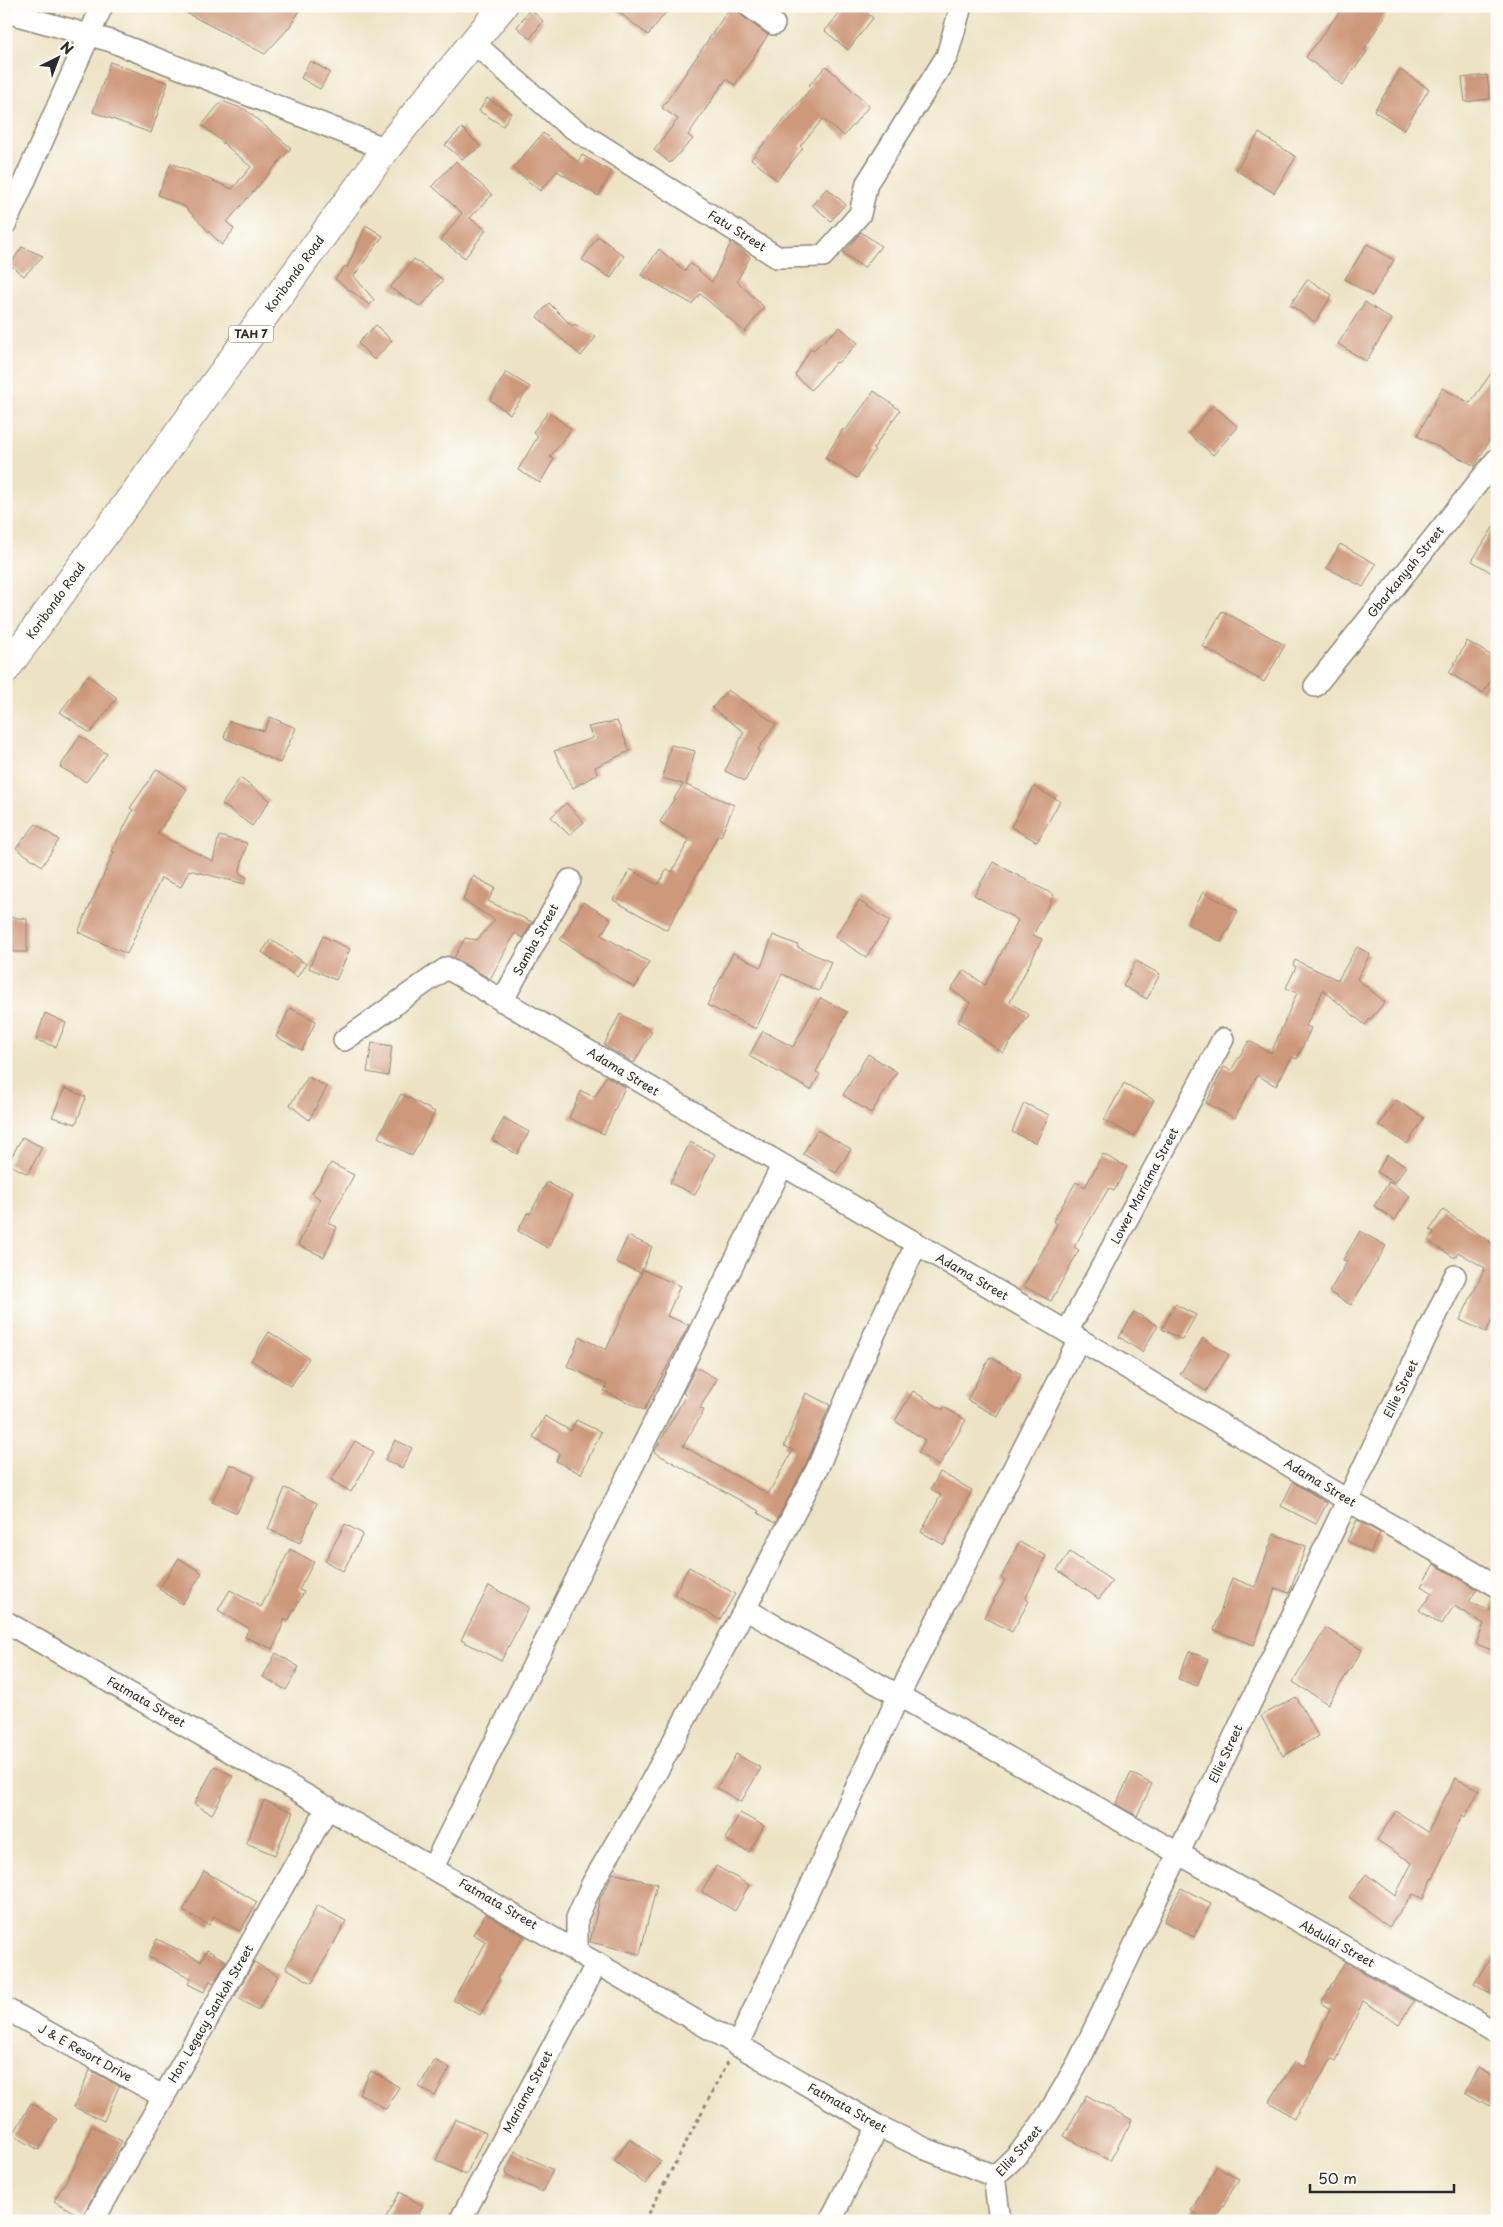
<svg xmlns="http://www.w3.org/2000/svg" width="1503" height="2227" font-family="'Playpen Sans',sans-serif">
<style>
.building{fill:#ce987a}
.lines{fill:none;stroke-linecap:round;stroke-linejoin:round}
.minor-casing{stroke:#8c8778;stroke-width:24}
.trunk-casing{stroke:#8c8778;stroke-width:30}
.path{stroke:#8c8778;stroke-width:3;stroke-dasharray:4 4;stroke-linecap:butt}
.minor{stroke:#fff;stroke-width:21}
.trunk{stroke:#fff;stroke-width:28}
.labels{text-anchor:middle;stroke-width:4.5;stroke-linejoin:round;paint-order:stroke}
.shield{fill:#fdfcf7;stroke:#6a6a68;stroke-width:1}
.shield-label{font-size:11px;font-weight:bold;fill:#2b2b2b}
.street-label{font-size:12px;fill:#2b2b2b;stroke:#fdfcf7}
</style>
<rect width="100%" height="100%" fill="#fdfcf7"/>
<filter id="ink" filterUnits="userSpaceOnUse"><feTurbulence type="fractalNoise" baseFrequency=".02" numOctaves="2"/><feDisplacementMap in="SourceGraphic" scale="10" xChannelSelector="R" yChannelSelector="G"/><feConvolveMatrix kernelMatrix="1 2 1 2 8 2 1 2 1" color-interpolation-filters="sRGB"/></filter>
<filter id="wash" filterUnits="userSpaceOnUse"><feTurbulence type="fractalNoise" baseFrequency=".0096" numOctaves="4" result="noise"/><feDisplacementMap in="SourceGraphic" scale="20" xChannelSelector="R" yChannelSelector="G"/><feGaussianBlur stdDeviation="1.12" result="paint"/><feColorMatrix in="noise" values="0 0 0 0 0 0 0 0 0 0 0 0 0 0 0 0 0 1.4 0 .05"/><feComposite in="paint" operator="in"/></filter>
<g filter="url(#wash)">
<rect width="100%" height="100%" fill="#ede3c4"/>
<g id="blocks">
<path class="building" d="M 173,6 L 303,6 L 288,29 L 265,54 Z
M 611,6 L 671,6 L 648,35 Z
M 731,6 L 737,6 L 742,16 L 768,35 L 735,85 L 726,79 L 688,135 L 693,139 L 670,163 L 654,150 L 678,119 L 662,108 Z
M 845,6 L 859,6 L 873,18 L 848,50 L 825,31 Z
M 1344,6 L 1390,6 L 1364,50 L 1367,52 L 1342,85 L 1306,57 Z
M 530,9 L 543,21 L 530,39 L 517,27 Z
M 310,61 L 330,72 L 320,89 L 301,78 Z
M 110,62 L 168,83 L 151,133 L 93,112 Z
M 826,66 L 869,106 L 844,136 L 823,119 L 800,146 L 803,148 L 777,180 L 751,159 L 812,87 L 809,85 Z
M 1400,70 L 1429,89 L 1404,130 L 1374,111 Z
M 1487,75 L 1490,99 L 1465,102 L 1462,78 Z
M 487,98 L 511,113 L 503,126 L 479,111 Z
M 222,101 L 246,110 L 291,148 L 227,222 L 234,229 L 222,245 L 185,207 L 158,195 L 171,163 L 232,189 L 251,167 L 202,125 Z
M 462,128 L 481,147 L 462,159 L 445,145 Z
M 543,133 L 578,162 L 582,155 L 612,172 L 598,196 L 557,171 L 540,191 L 513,168 Z
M 1259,133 L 1296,157 L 1274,193 L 1236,170 Z
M 456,161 L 492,195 L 470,218 L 486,230 L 465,258 L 441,240 L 462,213 L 432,186 Z
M 827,188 L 845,204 L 831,221 L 812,205 Z
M 366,225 L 383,236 L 354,276 L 374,300 L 370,305 L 335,279 L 345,266 L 347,268 Z
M 861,232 L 881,246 L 864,268 L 843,253 Z
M 598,236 L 624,256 L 611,278 L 582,260 Z
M 731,242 L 750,257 L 737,281 L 764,307 L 745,332 L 700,294 L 692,304 L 641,275 L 659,249 L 685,271 L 690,263 L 712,282 Z
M 1367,244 L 1394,260 L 1372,296 L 1345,279 Z
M 22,247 L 43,256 L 24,276 L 10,265 Z
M 414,259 L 443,280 L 421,307 L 390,288 Z
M 1308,279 L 1332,295 L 1315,322 L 1290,305 Z
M 1365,302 L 1392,320 L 1366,361 L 1338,344 Z
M 549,303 L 572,326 L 575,324 L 596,337 L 581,356 L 537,317 Z
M 376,325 L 392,341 L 374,360 L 358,343 Z
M 840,327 L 858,343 L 838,363 L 836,362 L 811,390 L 795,375 L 811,348 L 813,350 Z
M 1497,365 L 1497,426 L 1475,466 L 1417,436 L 1442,388 L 1470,403 Z
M 506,372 L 530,387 L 510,414 L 490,400 Z
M 874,391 L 900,410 L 873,449 L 875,450 L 857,478 L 825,458 L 843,429 L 845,431 Z
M 1213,405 L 1238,427 L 1213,455 L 1189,434 Z
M 548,412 L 571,429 L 550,457 L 554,459 L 540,483 L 518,470 L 538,436 L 533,432 Z
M 1497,521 L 1497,576 L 1472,561 Z
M 1340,544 L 1376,564 L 1363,587 L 1327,568 Z
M 1222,611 L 1285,645 L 1264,682 L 1202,646 Z
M 1467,641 L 1497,659 L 1497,671 L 1483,693 L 1449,673 Z
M 88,675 L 117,698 L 90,733 L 60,712 Z
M 728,690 L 776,724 L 758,749 L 760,750 L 745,781 L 725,771 L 744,732 L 712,708 Z
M 270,717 L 296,728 L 280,763 L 258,753 L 259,752 L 224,738 L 229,721 L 264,731 Z
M 617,721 L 630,751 L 595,767 L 597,774 L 573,788 L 554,751 L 593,738 L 588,727 Z
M 80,736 L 107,754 L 86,782 L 60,767 Z
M 671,745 L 695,751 L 686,785 L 734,805 L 721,836 L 718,835 L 667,930 L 613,900 L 630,869 L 658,885 L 667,869 L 672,872 L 689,840 L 660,822 L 683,784 L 662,778 Z
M 157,769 L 187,789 L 157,834 L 213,861 L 219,836 L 247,843 L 239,873 L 247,877 L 245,884 L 189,870 L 181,887 L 161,878 L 127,954 L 78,932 L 114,852 L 112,851 L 133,810 L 130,808 Z
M 240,778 L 270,800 L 252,826 L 222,804 Z
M 1034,787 L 1060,801 L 1037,842 L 1011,827 Z
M 566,803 L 584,822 L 569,835 L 551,817 Z
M 36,824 L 59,840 L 42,866 L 16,848 Z
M 993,862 L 1054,895 L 1033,935 L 1042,939 L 1010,1002 L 1029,1015 L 1003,1053 L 958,1022 L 970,1003 L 951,989 L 964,970 L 985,985 L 1018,920 L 974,895 Z
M 473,876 L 495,888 L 488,901 L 532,922 L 523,938 L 515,933 L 490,979 L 454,958 L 465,938 L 477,940 L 495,920 L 463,900 Z
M 1203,892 L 1238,911 L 1221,942 L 1187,924 Z
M 859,901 L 890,921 L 866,957 L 835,937 Z
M 583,902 L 611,919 L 601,935 L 649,962 L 635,988 L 560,940 Z
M 9,917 L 27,919 L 27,952 L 6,952 Z
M 773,935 L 798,945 L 797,947 L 831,962 L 819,991 L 782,974 L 756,1029 L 707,1005 L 733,953 L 761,967 Z
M 323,936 L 350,949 L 336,980 L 309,968 Z
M 271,939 L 306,964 L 297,977 L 262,952 Z
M 1357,947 L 1370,954 L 1357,979 L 1385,1002 L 1365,1025 L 1323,990 L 1306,1026 L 1311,1028 L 1297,1059 L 1292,1057 L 1276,1086 L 1257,1075 L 1235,1118 L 1206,1103 L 1224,1067 L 1231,1070 L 1249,1041 L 1271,1053 L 1297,993 L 1286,988 L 1296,967 L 1293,965 L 1295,960 L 1338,980 Z
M 1136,961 L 1160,974 L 1147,999 L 1123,986 Z
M 820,998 L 847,1012 L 816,1072 L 820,1074 L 811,1090 L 749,1056 L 763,1031 L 793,1047 Z
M 290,1008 L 316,1021 L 302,1050 L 276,1037 Z
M 45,1013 L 66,1023 L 56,1047 L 36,1040 Z
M 620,1014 L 652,1031 L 634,1063 L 604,1045 Z
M 372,1043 L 392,1046 L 388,1076 L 367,1072 Z
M 868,1054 L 897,1072 L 871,1113 L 843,1095 Z
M 606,1076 L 625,1087 L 604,1134 L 569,1118 L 581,1091 L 595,1097 Z
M 308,1077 L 327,1087 L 309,1120 L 290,1105 Z
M 1124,1083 L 1154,1100 L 1134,1136 L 1104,1120 Z
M 65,1088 L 86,1097 L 76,1124 L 52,1117 Z
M 401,1094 L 435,1112 L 412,1156 L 378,1137 Z
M 1396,1100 L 1424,1118 L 1407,1144 L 1379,1125 Z
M 1024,1103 L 1049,1115 L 1036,1143 L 1012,1132 Z
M 504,1118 L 529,1132 L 517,1154 L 492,1140 Z
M 817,1130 L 851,1149 L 836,1173 L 803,1154 Z
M 22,1137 L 42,1147 L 28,1174 L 8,1164 Z
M 690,1142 L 715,1154 L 695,1195 L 670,1183 Z
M 1103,1154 L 1127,1167 L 1114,1191 L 1109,1188 L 1074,1247 L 1079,1250 L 1051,1301 L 1024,1286 L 1057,1224 L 1053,1221 L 1076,1182 L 1085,1187 Z
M 1387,1155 L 1406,1166 L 1395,1183 L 1377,1172 Z
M 331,1163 L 354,1175 L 328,1223 L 337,1227 L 324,1257 L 298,1245 L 320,1199 L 312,1193 Z
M 547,1182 L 572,1196 L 548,1248 L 518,1231 L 527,1213 L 530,1214 Z
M 1389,1182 L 1410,1196 L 1395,1220 L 1374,1206 Z
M 1443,1210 L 1496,1246 L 1497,1243 L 1497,1310 L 1486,1332 L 1460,1320 L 1485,1268 L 1458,1252 L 1455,1258 L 1428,1241 L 1434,1232 L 1430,1230 Z
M 1360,1231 L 1386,1246 L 1351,1305 L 1329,1292 L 1347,1262 L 1343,1260 Z
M 628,1236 L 652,1247 L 641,1273 L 616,1262 Z
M 643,1270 L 680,1286 L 667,1316 L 689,1325 L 644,1410 L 604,1391 L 607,1385 L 567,1366 L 580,1337 L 606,1350 Z
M 1175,1304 L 1196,1315 L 1182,1340 L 1162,1329 Z
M 1134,1312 L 1158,1326 L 1142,1352 L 1119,1337 Z
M 269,1332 L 309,1358 L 291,1386 L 251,1360 Z
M 1203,1338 L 1229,1355 L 1206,1391 L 1180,1374 Z
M 990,1357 L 1021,1374 L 998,1417 L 967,1400 Z
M 696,1367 L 717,1379 L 700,1408 L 704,1410 L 683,1446 L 768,1494 L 793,1450 L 784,1446 L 806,1393 L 830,1405 L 807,1462 L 775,1523 L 758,1513 L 759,1511 L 654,1452 L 686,1395 L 683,1393 Z
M 913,1391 L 943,1410 L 944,1407 L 966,1420 L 939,1466 L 918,1453 L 925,1440 L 895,1421 Z
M 545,1416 L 571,1431 L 576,1420 L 601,1432 L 581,1474 L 556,1461 L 560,1453 L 533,1437 Z
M 395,1440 L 412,1448 L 402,1468 L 385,1460 Z
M 355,1441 L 374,1452 L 351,1492 L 331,1480 Z
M 230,1464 L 254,1476 L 237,1513 L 212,1502 Z
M 940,1472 L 972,1490 L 944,1545 L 921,1532 L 941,1495 L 931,1489 Z
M 1293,1482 L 1327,1503 L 1316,1524 L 1281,1506 Z
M 285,1488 L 317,1503 L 300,1543 L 268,1529 Z
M 1357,1520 L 1380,1533 L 1370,1553 L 1347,1541 Z
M 345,1524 L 363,1534 L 343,1571 L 325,1561 Z
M 1274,1534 L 1306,1546 L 1289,1593 L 1275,1588 L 1254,1645 L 1214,1630 L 1232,1578 L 1255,1587 Z
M 1019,1542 L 1046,1556 L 1025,1599 L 1029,1601 L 1012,1632 L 984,1617 L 1005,1580 L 1001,1578 Z
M 290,1549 L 314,1562 L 299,1590 L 304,1592 L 288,1621 L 285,1619 L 273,1649 L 245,1637 L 249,1628 L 218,1610 L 230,1590 L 261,1607 Z
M 1070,1552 L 1112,1581 L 1099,1599 L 1057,1570 Z
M 179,1558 L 202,1573 L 182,1604 L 159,1589 Z
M 1434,1564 L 1477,1589 L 1469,1602 L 1490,1610 L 1494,1598 L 1497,1598 L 1497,1652 L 1476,1644 L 1484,1624 L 1454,1606 L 1441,1625 L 1419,1610 L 1432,1593 L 1421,1586 Z
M 689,1567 L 735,1594 L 720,1620 L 674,1594 Z
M 489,1586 L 529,1607 L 501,1661 L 461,1640 Z
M 1326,1628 L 1362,1650 L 1328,1704 L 1293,1682 Z
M 1189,1651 L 1208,1659 L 1197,1686 L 1178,1679 Z
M 276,1653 L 299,1667 L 286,1690 L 263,1677 Z
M 1296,1697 L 1318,1736 L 1283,1756 L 1261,1716 Z
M 736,1754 L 761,1768 L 741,1802 L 717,1788 Z
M 215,1766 L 233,1776 L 212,1814 L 194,1804 Z
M 1131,1773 L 1152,1784 L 1137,1816 L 1116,1804 Z
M 1455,1778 L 1479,1790 L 1465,1817 L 1462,1815 L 1423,1899 L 1413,1894 L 1389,1927 L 1349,1897 L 1366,1874 L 1395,1896 L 1412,1863 L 1377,1840 L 1396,1811 L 1428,1832 Z
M 264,1800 L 293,1812 L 275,1855 L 246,1843 Z
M 740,1813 L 764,1826 L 749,1852 L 725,1839 Z
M 716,1866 L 749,1885 L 735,1911 L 702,1892 Z
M 204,1871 L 257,1902 L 240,1931 L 214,1916 L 209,1925 L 183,1911 Z
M 613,1873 L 657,1884 L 640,1954 L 590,1942 L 600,1898 Z
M 1181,1888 L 1211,1903 L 1194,1937 L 1164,1921 Z
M 317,1905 L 346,1921 L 312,1983 L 286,1968 Z
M 486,1914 L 524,1936 L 498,1977 L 500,1979 L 480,2015 L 453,2000 L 486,1942 L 473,1934 Z
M 157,1939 L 201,1961 L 207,1950 L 226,1961 L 214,1983 L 210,1981 L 204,1992 L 188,1984 L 191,1978 L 148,1957 Z
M 1497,1949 L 1497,1998 L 1474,1983 Z
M 254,1962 L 278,1976 L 258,2010 L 235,1996 Z
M 1345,1962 L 1414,2001 L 1399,2024 L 1363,2001 L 1336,2061 L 1332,2059 L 1294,2118 L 1269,2102 L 1295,2062 L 1304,2067 L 1330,2009 L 1321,2003 Z
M 434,2060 L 450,2068 L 435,2096 L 419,2087 Z
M 1478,2068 L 1497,2079 L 1497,2094 L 1489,2107 L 1465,2093 Z
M 90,2070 L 119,2086 L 104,2121 L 74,2107 Z
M 371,2071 L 399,2087 L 386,2109 L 359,2093 Z
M 1086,2095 L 1132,2120 L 1110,2161 L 1064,2136 Z
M 31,2103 L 57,2119 L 39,2150 L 13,2135 Z
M 455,2119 L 486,2133 L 466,2175 L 436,2160 Z
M 92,2126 L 122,2141 L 82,2217 L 54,2201 L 73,2169 Z
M 630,2139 L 661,2161 L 645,2184 L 614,2161 Z
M 515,2151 L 553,2170 L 542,2192 L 505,2174 Z
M 1217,2166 L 1239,2179 L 1214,2221 L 1207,2221 L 1191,2211 Z
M 400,2192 L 423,2206 L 415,2221 L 384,2221 Z"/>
</g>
</g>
<g filter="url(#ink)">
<use href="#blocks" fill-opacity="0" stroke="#8c8778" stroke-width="1"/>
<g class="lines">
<g class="minor-casing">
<path id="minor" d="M 749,6 L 774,24
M 6,12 L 111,41 L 386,149
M 474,43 L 565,123 L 777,257 L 823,256 L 860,214 L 867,183 L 947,56 L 961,6
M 6,223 L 102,6
M 1315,686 L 1497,459
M 502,1001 L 570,880
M 344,1040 C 380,1017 411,991 447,968 L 1067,1332 L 1347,1500 L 1497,1586
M 1067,1332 L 1223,1039
M 745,1609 L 1497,2033
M 6,1622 L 878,2126 L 926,2149 L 994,2176
M 433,1867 L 782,1166
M 577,1953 L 577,1918 L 592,1884 L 645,1793 L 745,1609 L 818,1467 L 863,1359 L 916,1245
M 6,2009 L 164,2097
M 737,2046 L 898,1697 L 1079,1339
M 93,2221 L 328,1807
M 460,2221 L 597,1963
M 830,2221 L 878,2126
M 1000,2221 L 994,2176 C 1033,2146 1055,2103 1079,2061 L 1455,1276"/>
</g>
<g class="trunk-casing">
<path id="trunk" d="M 6,669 L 386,149 L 503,6"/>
</g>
<path class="path" d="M 645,2221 L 728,2062"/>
<use href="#minor" class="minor"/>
<use href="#trunk" class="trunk"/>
</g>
</g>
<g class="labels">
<rect class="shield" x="228.5" y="325.5" width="45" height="17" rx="4"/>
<g class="shield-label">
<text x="251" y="338">TAH 7</text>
</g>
<g class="street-label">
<text transform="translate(737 231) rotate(32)" y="4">Fatu Street</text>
<text transform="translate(295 274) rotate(-54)" y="4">Koribondo Road</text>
<text transform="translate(1406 572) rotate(-51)" y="4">Gbarkanyah Street</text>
<text transform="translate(56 601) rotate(-54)" y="4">Koribondo Road</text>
<text transform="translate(536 940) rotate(-61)" y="4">Samba Street</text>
<text transform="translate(623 1072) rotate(31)" y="4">Adama Street</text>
<text transform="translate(1145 1186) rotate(-62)" y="4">Lower Mariama Street</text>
<text transform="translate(972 1277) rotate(30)" y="4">Adama Street</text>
<text transform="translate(1401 1389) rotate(-64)" y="4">Ellie Street</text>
<text transform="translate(1320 1483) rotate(31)" y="4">Adama Street</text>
<text transform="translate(146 1702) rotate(30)" y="4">Fatmata Street</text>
<text transform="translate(1226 1754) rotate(-65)" y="4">Ellie Street</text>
<text transform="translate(498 1904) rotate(30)" y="4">Fatmata Street</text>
<text transform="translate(1337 1944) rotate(29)" y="4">Abdulai Street</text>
<text transform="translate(211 2014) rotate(-60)" y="4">Hon. Legacy Sankoh Street</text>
<text transform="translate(85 2053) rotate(29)" y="4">J &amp; E Resort Drive</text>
<text transform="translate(528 2092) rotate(-62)" y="4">Mariama Street</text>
<text transform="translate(847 2108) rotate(29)" y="4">Fatmata Street</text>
<text transform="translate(1019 2151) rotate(-49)" y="4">Ellie Street</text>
</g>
</g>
<rect width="1503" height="2227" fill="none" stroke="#fdfcf7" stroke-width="25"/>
<g transform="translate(58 58) rotate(42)" stroke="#fdfcf7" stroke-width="4" paint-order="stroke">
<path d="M0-4L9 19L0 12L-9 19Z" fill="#2b2b2b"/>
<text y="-8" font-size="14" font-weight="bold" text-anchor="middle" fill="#2b2b2b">N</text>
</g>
<path d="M1310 2184v8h144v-8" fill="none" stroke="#2b2b2b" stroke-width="2.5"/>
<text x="1318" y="2184" font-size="15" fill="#2b2b2b" stroke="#fdfcf7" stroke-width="4" paint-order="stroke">50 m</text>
</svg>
